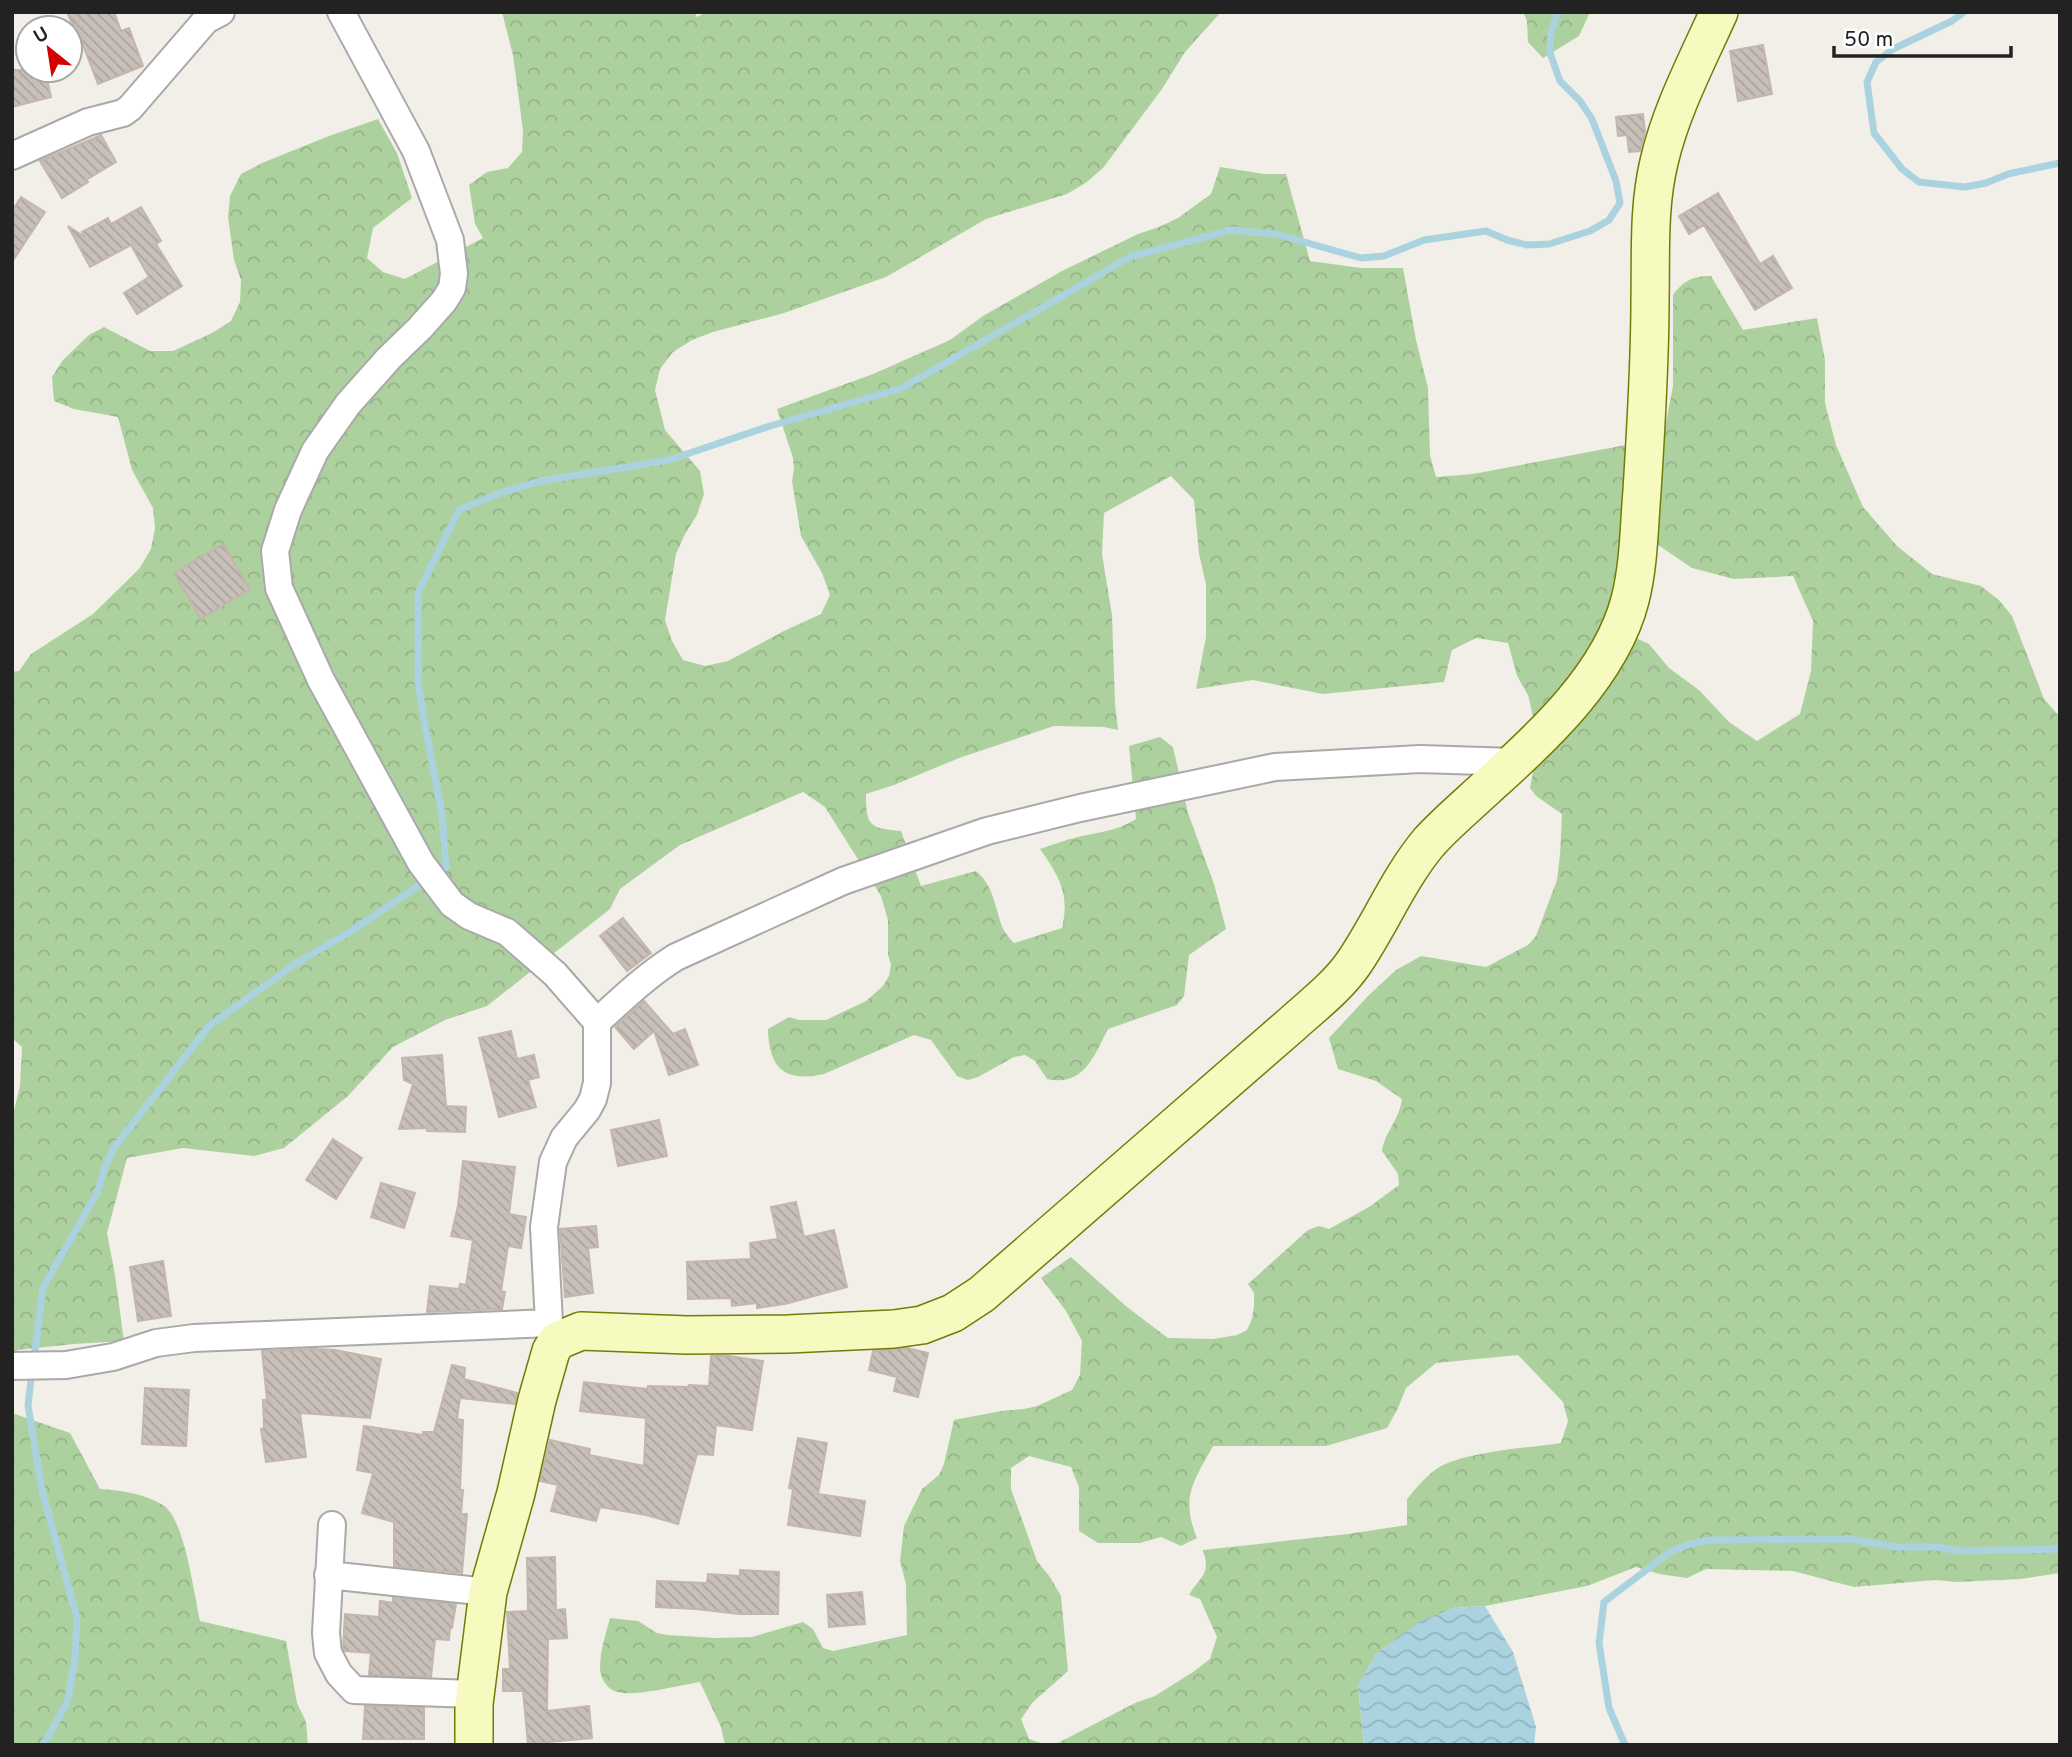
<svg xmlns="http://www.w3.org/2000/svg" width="2072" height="1757" font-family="Overpass,sans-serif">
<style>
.forest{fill:url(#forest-crowns);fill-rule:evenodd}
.water{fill:url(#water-waves)}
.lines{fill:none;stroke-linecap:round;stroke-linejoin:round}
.stream{stroke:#aad3df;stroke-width:7}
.building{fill:url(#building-back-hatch);stroke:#c4b6ab;stroke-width:2}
.minor-casing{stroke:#a9a9a9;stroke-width:30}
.secondary-casing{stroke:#707d05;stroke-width:40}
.minor{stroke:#fff;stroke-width:26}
.secondary{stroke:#f7fabf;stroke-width:37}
</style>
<defs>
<pattern id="forest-crowns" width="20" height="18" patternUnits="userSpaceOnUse" patternTransform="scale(1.75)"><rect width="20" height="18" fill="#add19e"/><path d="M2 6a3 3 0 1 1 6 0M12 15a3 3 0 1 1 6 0" fill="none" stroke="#95b388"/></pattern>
<pattern id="water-waves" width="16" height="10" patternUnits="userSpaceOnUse" patternTransform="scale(1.75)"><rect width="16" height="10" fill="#aad3df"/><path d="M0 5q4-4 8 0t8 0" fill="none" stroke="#92b5bf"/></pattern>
<pattern id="building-back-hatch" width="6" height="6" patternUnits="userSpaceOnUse" patternTransform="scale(1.75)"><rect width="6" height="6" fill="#c7bfb8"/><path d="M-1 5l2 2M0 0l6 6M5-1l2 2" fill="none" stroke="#aba49e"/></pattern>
</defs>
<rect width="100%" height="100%" fill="#f2efe9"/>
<path class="forest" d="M 502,12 L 694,12 L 697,17 L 707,12 L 1221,12 L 1185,52 L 1162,89 L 1103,168 L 1087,182 L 1067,194 L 986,219 L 886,277 L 784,313 L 713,332 L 692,340 L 673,352 L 660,369 L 655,390 L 665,430 L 700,471 L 704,494 L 697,515 L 685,534 L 676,554 L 665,620 L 672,641 L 683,660 L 705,666 L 728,661 L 784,631 L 821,614 L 830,595 L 822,573 L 801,536 L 792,481 L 794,469 L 793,458 L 777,409 L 873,374 L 950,340 L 983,316 L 1062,271 L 1138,234 L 1159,227 L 1178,218 L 1211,194 L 1220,167 L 1264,174 L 1286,174 L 1310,261 L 1361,268 L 1403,268 L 1416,340 L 1428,388 L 1430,455 L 1436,477 L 1473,474 L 1663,438 L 1673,386 L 1673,295 C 1682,281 1695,275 1711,276 L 1743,330 L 1817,318 L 1825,360 L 1825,403 L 1836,445 L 1863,507 L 1897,546 L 1932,574 L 1981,586 L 1999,600 L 2012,616 L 2044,699 L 2060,717 L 2060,1573 L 2021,1579 L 1957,1582 L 1935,1580 L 1854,1587 L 1793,1571 L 1706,1569 L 1687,1578 L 1659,1574 L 1636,1567 L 1587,1586 L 1485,1606 L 1453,1608 L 1382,1649 L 1374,1657 L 1358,1687 L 1364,1745 L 1054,1745 L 1135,1703 L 1155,1696 L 1193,1672 L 1210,1659 L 1217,1637 L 1200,1599 L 1189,1595 C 1201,1575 1211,1575 1203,1550 L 1348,1534 L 1407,1525 L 1407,1499 C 1417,1487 1429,1472 1443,1465 C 1474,1451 1527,1448 1561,1443 L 1568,1421 L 1563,1402 L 1518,1355 L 1436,1363 L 1406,1388 L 1398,1408 L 1387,1428 L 1326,1446 L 1213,1446 C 1194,1481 1180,1497 1197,1538 L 1181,1546 L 1161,1537 L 1140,1543 L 1098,1543 L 1079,1531 L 1079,1487 L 1071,1467 L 1029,1456 L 1011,1468 L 1011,1489 L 1037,1561 L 1050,1577 L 1061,1596 L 1068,1671 L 1033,1702 L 1021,1719 L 1029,1739 L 1047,1745 L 725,1745 L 721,1727 L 700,1682 C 680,1685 636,1697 618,1692 C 607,1690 600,1678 600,1667 C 600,1651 606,1633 610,1618 L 638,1621 L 657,1633 L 667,1635 L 716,1638 L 752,1637 L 803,1622 L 813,1629 L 823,1648 L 833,1651 L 907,1635 L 906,1584 L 900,1561 L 904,1526 L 922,1489 L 939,1475 L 944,1464 L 954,1420 L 1001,1411 L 1024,1409 L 1037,1406 L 1072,1390 L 1080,1375 L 1082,1341 L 1066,1311 L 1041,1278 L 1071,1257 L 1127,1307 L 1168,1338 L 1214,1339 L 1237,1335 L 1247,1330 L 1252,1319 L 1254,1306 L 1254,1293 L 1248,1284 L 1308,1230 L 1319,1226 L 1329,1229 L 1369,1207 L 1399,1185 L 1398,1174 L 1382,1151 C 1385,1131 1399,1121 1402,1099 L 1376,1081 L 1338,1069 L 1329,1038 L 1368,996 L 1396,970 L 1421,956 L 1486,967 L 1528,945 L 1536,936 L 1557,880 L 1560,855 L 1562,814 L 1536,796 L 1530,788 L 1539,741 L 1528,695 L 1517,676 L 1508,643 L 1476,638 L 1452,650 L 1444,682 L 1323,694 L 1253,680 L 1196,689 L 1206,637 L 1206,584 L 1199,554 L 1194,500 L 1171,476 L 1104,513 L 1102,554 L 1112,615 L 1115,704 L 1118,730 L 1104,727 L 1054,726 L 959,758 L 894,785 L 866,794 C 866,827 870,828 901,831 L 921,886 L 976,871 C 994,886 995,908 1003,929 C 1006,934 1010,939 1014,943 L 1062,928 C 1070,894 1059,876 1040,849 C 1052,845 1065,840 1078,837 C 1099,832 1117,831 1136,819 L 1129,746 L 1160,737 L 1173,747 L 1188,813 L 1214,884 L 1226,929 L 1189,955 L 1184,996 L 1177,1005 L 1108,1029 C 1094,1056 1084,1087 1047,1079 L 1035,1061 L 1025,1055 L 1014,1057 L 978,1077 L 968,1080 L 957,1076 L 931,1040 L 914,1035 L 824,1074 C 784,1083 769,1068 768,1029 L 789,1017 L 799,1020 L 826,1020 L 866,1001 L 883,986 L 889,976 L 891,965 L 888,954 L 888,920 L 881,896 L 825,807 L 803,792 L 680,845 L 620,889 L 610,909 L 487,1006 L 445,1020 L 393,1047 L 348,1096 L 284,1148 L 254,1156 L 183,1148 L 127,1158 L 107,1233 L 115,1275 L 124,1341 L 74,1344 L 17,1350 L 12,1380 L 12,1119 L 20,1086 L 22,1047 L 12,1038 L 12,672 L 19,671 L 31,654 L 93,614 L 139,569 L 151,549 L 155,528 L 153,508 L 132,470 L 118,417 L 74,409 L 54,401 L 52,377 L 63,360 L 89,335 L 104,327 L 150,351 L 173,351 L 212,333 L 231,321 L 240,302 L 241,280 L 234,260 L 228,217 L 230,196 L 241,174 L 262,163 L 329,136 L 378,119 L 397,153 L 412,198 L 373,228 L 367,258 L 383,272 L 405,279 L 483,238 L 475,224 L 469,185 L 487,172 L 508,168 L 522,152 L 523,130 L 513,55 ZM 1626,523 L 1692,568 L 1734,579 L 1793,576 L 1813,621 L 1811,671 L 1800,714 L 1757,741 L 1729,722 L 1699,690 L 1669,668 L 1649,644 L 1607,625 Z
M 1523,12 L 1590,12 L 1579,36 L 1543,58 L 1528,42 L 1527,21 Z
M 12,1413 L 70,1433 L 100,1489 C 120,1490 145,1494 163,1505 C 185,1519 194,1595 200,1621 L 286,1641 L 297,1703 L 306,1722 L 308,1745 L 12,1745 Z"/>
<path class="water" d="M 1485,1606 L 1513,1652 L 1536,1727 L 1534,1745 L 1364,1745 L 1358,1687 L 1374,1657 L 1382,1649 L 1419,1622 L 1453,1608 Z"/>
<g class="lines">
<path class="stream" d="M 1964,12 L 1952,21 L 1893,49 L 1876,62 L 1867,82 L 1874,133 L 1902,169 L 1919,182 L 1965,187 L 1986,183 L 2008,174 L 2060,163
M 437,874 L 446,868 L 442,814 L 425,726 L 418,681 L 418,593 L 459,510 L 500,493 L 541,481 L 669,460 L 770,426 L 900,389 L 1130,257 L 1231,230 L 1276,234 L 1361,258 L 1384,256 L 1424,240 L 1486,231 L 1507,240 L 1527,245 L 1549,244 L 1590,231 L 1609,220 L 1620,203 L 1616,181 L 1592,119 L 1580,101 L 1560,81 L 1550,53 L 1551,32 L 1558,12
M 34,1359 L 43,1288 L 98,1191 L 104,1170 L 113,1149 L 209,1026 L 295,964 L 350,932 L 427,880
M 32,1371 L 28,1406 L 42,1490 L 77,1618 L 75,1660 L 67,1703 L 43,1745
M 1625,1745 L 1609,1708 L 1599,1643 L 1604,1602 L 1670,1552 L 1690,1544 L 1709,1540 L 1851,1539 L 1895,1547 L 1937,1547 L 1960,1551 L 2060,1549"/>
</g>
<path class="building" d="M 67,12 L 114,12 L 121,31 L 129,28 L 143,66 L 98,84 L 81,40 L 79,41 Z
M 1763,45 L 1772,94 L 1738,101 L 1730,51 Z
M 12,70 L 45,70 L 51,97 L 12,107 Z
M 1643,114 L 1645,132 L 1640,151 L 1629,152 L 1627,135 L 1618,136 L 1616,117 Z
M 101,135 L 116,162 L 86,180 L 88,182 L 62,198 L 40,161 Z
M 1718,193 L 1760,264 L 1773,256 L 1792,288 L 1755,310 L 1704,225 L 1689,234 L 1679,216 Z
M 21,197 L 45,212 L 12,262 L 12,211 Z
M 141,207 L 161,241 L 156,244 L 182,286 L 137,314 L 124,293 L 149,277 L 131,245 L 90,267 L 68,226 L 85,237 L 82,232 L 108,218 L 111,224 Z
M 223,544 L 250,589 L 201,619 L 174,573 Z
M 623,918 L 651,953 L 627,971 L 600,936 Z
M 644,1001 L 673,1034 L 685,1029 L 698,1065 L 669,1075 L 654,1031 L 634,1049 L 615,1027 Z
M 511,1031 L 517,1059 L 534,1055 L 539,1077 L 528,1080 L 536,1107 L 499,1117 L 479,1038 Z
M 442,1055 L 446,1106 L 466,1107 L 465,1132 L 427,1131 L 427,1128 L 399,1129 L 413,1084 L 404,1080 L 402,1058 Z
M 659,1120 L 667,1156 L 618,1166 L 611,1130 Z
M 333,1139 L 362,1158 L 336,1199 L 306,1180 Z
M 463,1161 L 515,1167 L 509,1214 L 526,1217 L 521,1248 L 508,1246 L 501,1291 L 505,1292 L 502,1309 L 427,1312 L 430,1286 L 459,1289 L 460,1284 L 466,1285 L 473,1240 L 451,1236 L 458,1206 Z
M 381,1183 L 415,1193 L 404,1228 L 371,1217 Z
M 796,1202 L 804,1237 L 834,1230 L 847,1287 L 785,1304 L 757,1308 L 757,1303 L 732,1306 L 731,1298 L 688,1299 L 687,1262 L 751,1259 L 750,1243 L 778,1239 L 771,1207 Z
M 596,1226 L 598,1247 L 588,1248 L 593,1293 L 565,1297 L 560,1229 Z
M 163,1261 L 171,1316 L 138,1321 L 130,1267 Z
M 907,1348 L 928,1353 L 918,1397 L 894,1391 L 897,1377 L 869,1370 L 873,1351 Z
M 314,1349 L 335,1350 L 381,1359 L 370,1418 L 300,1413 L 306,1457 L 266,1462 L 261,1429 L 264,1428 L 263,1400 L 267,1400 L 262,1351 Z
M 711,1356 L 729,1356 L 763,1361 L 752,1430 L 716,1425 L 713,1455 L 697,1454 L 678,1524 L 646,1515 L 600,1507 L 596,1521 L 551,1511 L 558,1485 L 540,1481 L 550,1440 L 590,1449 L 589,1455 L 644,1466 L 646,1418 L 580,1411 L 584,1382 L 647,1389 L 648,1386 L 688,1387 L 689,1385 L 709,1386 Z
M 452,1365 L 465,1368 L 464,1379 L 517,1393 L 515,1404 L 460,1398 L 457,1419 L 463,1420 L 460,1490 L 463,1490 L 461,1514 L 467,1514 L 462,1573 L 394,1566 L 394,1522 L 362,1513 L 373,1473 L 357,1470 L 364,1426 L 423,1435 L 423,1432 L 434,1432 Z
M 145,1388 L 189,1390 L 186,1446 L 142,1444 Z
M 798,1438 L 827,1443 L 818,1494 L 865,1501 L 860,1536 L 788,1525 L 793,1489 L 789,1488 Z
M 555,1557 L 556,1610 L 565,1609 L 567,1638 L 548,1639 L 547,1711 L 589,1706 L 592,1738 L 528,1744 L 523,1691 L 503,1691 L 503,1669 L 510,1669 L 507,1612 L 528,1611 L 527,1558 Z
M 740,1570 L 779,1572 L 778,1614 L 739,1614 L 696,1609 L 656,1607 L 657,1581 L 707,1583 L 708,1574 L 740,1576 Z
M 862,1592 L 865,1624 L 829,1627 L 827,1595 Z
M 393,1598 L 456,1604 L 452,1628 L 450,1628 L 449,1640 L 435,1639 L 431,1677 L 369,1675 L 371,1653 L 345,1651 L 343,1648 L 345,1614 L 379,1617 L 380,1601 L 393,1603 Z
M 365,1706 L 424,1708 L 424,1739 L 363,1739 Z"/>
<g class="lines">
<g class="minor-casing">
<path id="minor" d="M 341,12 L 416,151 L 450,240 L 454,274 L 452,288 L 444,301 L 420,328 L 389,358 L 348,404 L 315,451 L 288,510 L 275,551 L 279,588 L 321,680 L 421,863 L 452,904 L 469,916 L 507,932 L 555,974 L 597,1022
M 12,156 L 88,122 L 123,113 L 130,108 L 206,20 L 221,12
M 549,1323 L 544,1227 L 553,1162 L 564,1138 L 587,1110 L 593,1099 L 597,1083 L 597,1022 C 622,999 647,975 676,957 L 843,881 L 987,831 L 1080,808 L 1275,767 L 1420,759 L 1515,762
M 12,1366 L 66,1365 L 113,1357 L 156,1343 L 194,1338 L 549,1323 L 557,1340
M 332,1525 L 326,1633 L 328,1653 L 339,1674 L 354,1690 L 475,1694
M 328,1575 L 488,1592"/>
</g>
<g class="secondary-casing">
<path id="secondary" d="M 474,1745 L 474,1704 L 488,1592 L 516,1493 L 537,1400 L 551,1351 L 557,1341 L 581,1331 L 687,1335 L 788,1334 L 894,1329 L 922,1325 L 953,1313 L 982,1294 L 1291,1025 C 1312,1006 1337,987 1353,964 C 1380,925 1398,879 1429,842 C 1447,822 1469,804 1488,786 C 1543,737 1611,674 1630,600 C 1639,565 1639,527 1642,491 C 1646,428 1650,364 1650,300 C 1651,254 1648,208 1659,162 C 1671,110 1697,61 1719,12"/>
</g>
<use href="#minor" class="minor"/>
<use href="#secondary" class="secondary"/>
</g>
<rect width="2072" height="1757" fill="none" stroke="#222222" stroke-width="28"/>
<g transform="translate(49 49) rotate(330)"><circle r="33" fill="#ffffff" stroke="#a7a7a7" stroke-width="2"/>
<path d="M0-5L12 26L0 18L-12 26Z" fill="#d40000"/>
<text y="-10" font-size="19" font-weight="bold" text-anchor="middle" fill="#222222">U</text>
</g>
<path d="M1834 46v10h177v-10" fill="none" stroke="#222222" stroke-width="3.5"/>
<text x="1844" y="46" font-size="21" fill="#222222" stroke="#ffffff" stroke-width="5" paint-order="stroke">50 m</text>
</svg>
